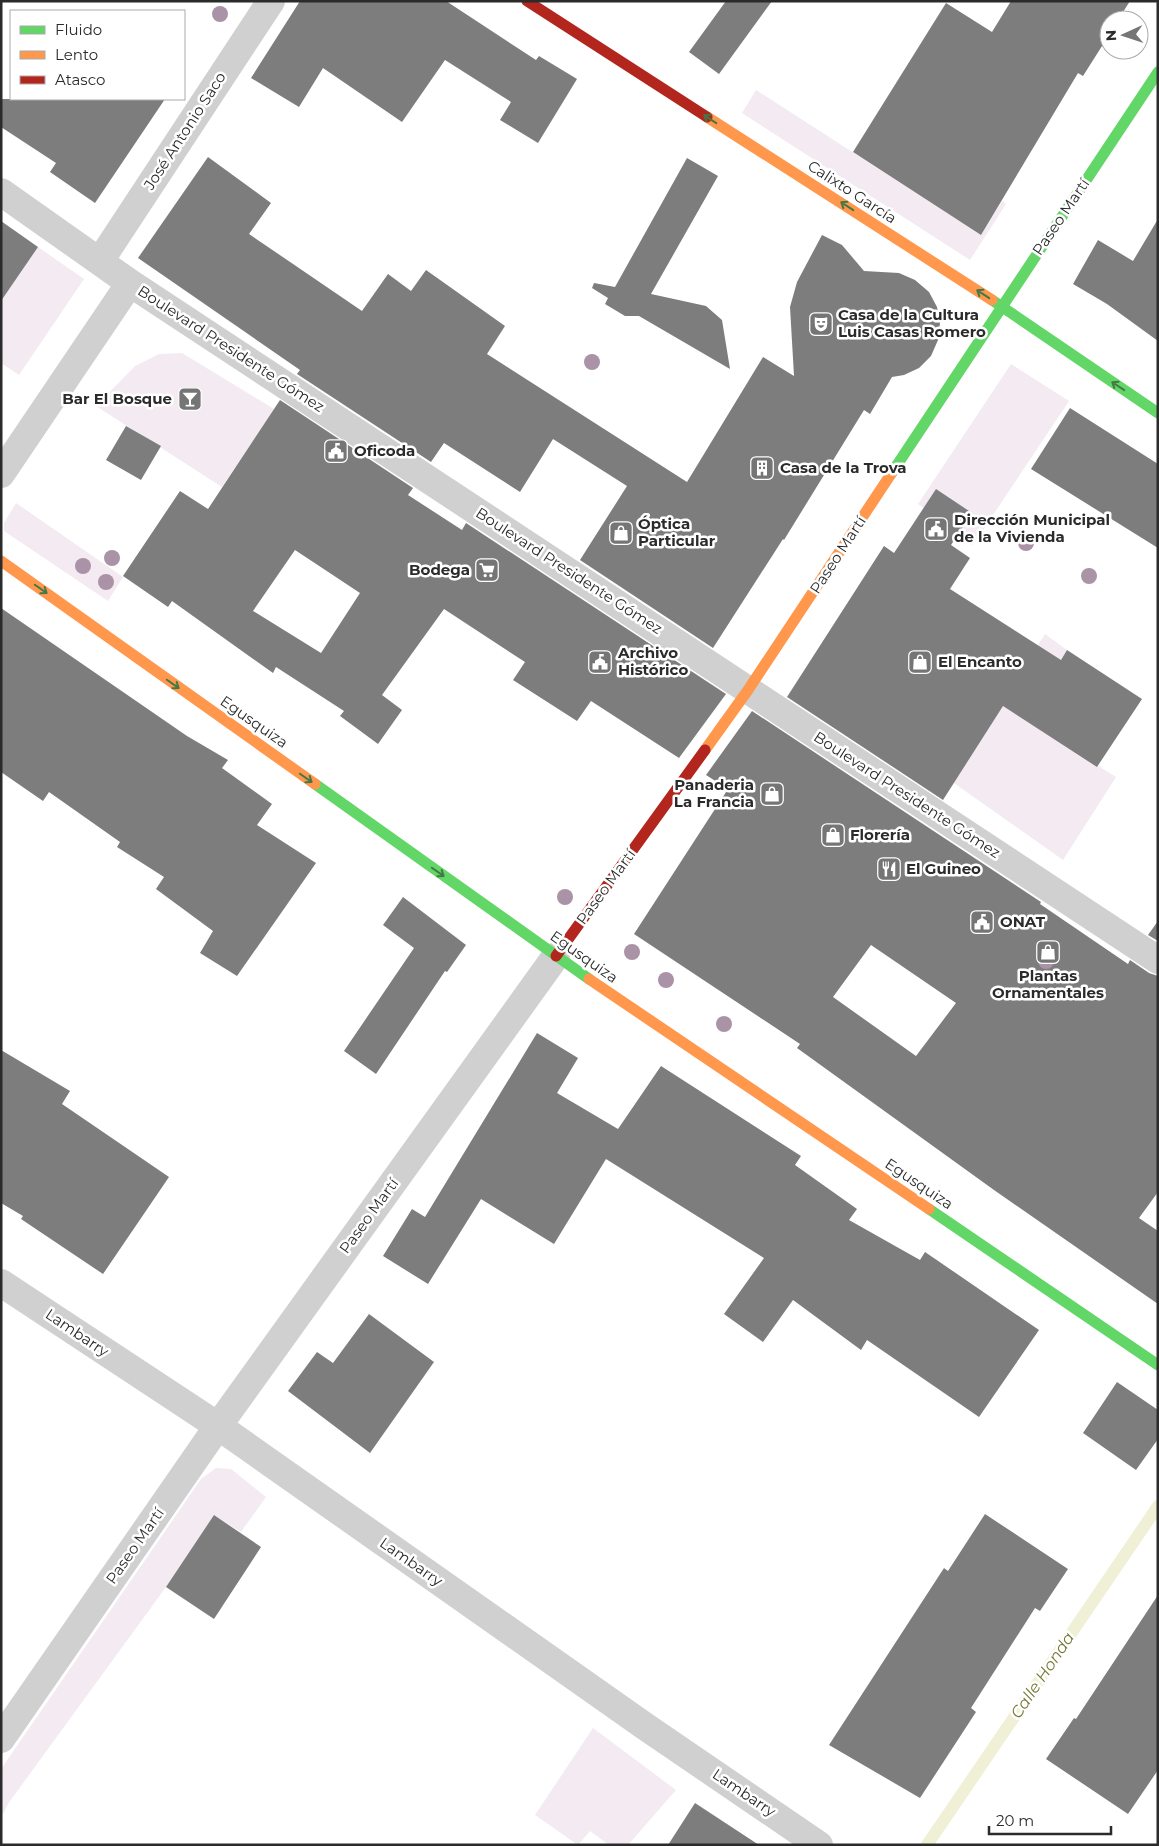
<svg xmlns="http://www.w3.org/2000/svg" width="1159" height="1846" font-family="Montserrat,sans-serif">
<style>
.green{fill:#f3eaf2}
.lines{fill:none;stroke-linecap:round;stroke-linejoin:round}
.stream{stroke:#f0f0d6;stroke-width:12}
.building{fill:#7d7d7d;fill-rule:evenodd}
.street{stroke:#d0d0d0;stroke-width:28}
.fast{stroke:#63d668;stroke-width:11}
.slow{stroke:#ff974d;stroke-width:11}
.jam{stroke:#b3261e;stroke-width:11}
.tree{fill:#aa93a7}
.oneway{stroke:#447846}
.labels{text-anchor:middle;stroke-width:5;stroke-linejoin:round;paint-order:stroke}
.street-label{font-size:15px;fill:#2b2b2b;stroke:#fff}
.poi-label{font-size:15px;font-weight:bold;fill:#2b2b2b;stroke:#fff;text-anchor:start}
.water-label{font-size:16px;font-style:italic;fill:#777836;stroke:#fff}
</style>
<rect width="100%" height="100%" fill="#fff"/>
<path class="green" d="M 756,90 L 981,235 L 1002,201 L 1006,204 L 970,260 L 742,113 Z
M 38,247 L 84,279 L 19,375 L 1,363 L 1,301 Z
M 182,353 L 274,409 L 222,487 L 96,406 L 135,366 L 159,354 Z
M 1011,364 L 1069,401 L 973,545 L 918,504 Z
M 16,503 L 123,577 L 108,601 L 4,531 L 4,523 Z
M 1045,634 L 1067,650 L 1023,719 L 1116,777 L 1063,860 L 951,781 Z
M 216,1468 L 231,1469 L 266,1497 L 241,1532 L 214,1515 L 166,1587 L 10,1801 L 1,1817 L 1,1769 L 201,1479 Z
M 593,1728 L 676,1790 L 628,1845 L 609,1845 L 590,1831 L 578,1845 L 535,1815 Z"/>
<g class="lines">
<path class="stream" d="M 927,1845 L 1158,1506"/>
</g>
<path class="building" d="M 300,1 L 446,1 L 536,60 L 539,56 L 577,79 L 538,143 L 500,120 L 511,102 L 445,60 L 402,122 L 323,68 L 299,107 L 251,78 Z
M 726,1 L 772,1 L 719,74 L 689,52 Z
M 1011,1 L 1130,1 L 1118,20 L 1109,20 L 1109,35 L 1083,76 L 1078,73 L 981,235 L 853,152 L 946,3 L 992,32 Z
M 1,99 L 165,99 L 95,203 L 50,172 L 56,163 L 1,127 Z
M 208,157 L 271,203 L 249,234 L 362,311 L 388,274 L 411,291 L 426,270 L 505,326 L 487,354 L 687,482 L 763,357 L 794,376 L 790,307 L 797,282 L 822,235 L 842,245 L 864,271 L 899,273 L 915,280 L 929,292 L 937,307 L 940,323 L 938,340 L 931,356 L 919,368 L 904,375 L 892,377 L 870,414 L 864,410 L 784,540 L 783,539 L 713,648 L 580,560 L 627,486 L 553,439 L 520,492 L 444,443 L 431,462 L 297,374 L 300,370 L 138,258 Z
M 687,158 L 718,176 L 651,294 L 706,306 L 722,320 L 730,369 L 639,316 L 625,316 L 605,304 L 608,298 L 592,288 L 594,283 L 615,287 Z
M 1158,219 L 1158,341 L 1107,304 L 1073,284 L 1098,240 L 1133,261 Z
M 1,221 L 38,247 L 1,301 Z
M 280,400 L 413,488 L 408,495 L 462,530 L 466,523 L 726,694 L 679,758 L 591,701 L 577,721 L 513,680 L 525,662 L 444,609 L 382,695 L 402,710 L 378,744 L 340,716 L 344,711 L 276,667 L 273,673 L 172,601 L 168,607 L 123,576 L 180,491 L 208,509 ZM 295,550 L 360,593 L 321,653 L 253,611 Z
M 1070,408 L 1158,464 L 1158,548 L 1031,469 Z
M 126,426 L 161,446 L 141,480 L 106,460 Z
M 936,489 L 972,513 L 951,545 L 970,558 L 950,589 L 1061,660 L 1067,650 L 1142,699 L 1097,767 L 1003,706 L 943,800 L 787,697 L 884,546 L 894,553 Z
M 1,608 L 187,736 L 228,760 L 222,768 L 272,804 L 257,825 L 316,863 L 237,976 L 200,953 L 213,931 L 156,889 L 164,877 L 117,847 L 120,842 L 49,792 L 43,801 L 1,772 Z
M 752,711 L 1041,902 L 1040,904 L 1128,964 L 1130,960 L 1149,973 L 1158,976 L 1158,1192 L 1139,1218 L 1158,1231 L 1158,1304 L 994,1190 L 797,1048 L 800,1044 L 634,934 L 728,789 L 706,775 ZM 871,945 L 956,1003 L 916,1056 L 833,997 Z
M 403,897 L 466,945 L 447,972 L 445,971 L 376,1074 L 344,1051 L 414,948 L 383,925 Z
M 1158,921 L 1158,941 L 1148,935 Z
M 537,1033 L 578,1058 L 557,1093 L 618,1129 L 661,1066 L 801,1156 L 795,1165 L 857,1209 L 849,1220 L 920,1260 L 925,1252 L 1039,1330 L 979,1417 L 867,1340 L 861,1350 L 793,1300 L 763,1342 L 724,1314 L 764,1258 L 606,1159 L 554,1244 L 481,1199 L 428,1284 L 383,1256 L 412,1209 L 425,1217 Z
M 1,1050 L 70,1091 L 62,1104 L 169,1177 L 103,1274 L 21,1219 L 23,1216 L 1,1203 Z
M 369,1314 L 434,1362 L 370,1453 L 288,1391 L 317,1352 L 333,1363 Z
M 1117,1382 L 1158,1410 L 1158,1439 L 1136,1470 L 1083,1433 Z
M 985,1514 L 1068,1569 L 1040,1611 L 1035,1608 L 971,1708 L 976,1712 L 920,1798 L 829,1745 L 944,1568 L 948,1571 Z
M 214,1515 L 261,1547 L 214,1619 L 166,1587 Z
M 1158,1595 L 1158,1770 L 1128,1814 L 1046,1759 L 1074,1718 L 1076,1719 Z
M 695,1803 L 759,1845 L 668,1845 Z"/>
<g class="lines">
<path class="street" d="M 1,192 L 130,283 L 1158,960
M 100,261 L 271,1
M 1,474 L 130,283
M 1,1283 L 218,1426 L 646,1727 L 819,1845
M 1,1739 L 218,1426 L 556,956"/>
<path class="fast" d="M 992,300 L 1158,413
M 891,474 L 1158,72
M 315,784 L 589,979
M 929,1209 L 1158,1365"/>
<path class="slow" d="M 707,117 L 992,300
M 1,561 L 315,784
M 705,750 L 748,690 L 891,474
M 589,979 L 929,1209"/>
<path class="jam" d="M 527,1 L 707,117
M 556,956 L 705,750"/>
</g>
<g class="tree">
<circle cx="220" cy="14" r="8"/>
<circle cx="592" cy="362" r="8"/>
<circle cx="1026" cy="543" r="8"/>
<circle cx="112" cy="558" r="8"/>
<circle cx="83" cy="566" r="8"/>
<circle cx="1089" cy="576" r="8"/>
<circle cx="106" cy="582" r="8"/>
<circle cx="565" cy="897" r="8"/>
<circle cx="632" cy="952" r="8"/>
<circle cx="1046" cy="961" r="8"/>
<circle cx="666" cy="980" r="8"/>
<circle cx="724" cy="1024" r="8"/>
</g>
<defs><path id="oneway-shaft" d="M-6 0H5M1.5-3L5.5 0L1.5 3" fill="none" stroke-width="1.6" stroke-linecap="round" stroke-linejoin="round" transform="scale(1.25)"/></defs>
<g class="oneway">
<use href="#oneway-shaft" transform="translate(710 119) rotate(-147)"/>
<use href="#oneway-shaft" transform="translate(847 206) rotate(-147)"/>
<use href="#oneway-shaft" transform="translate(983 294) rotate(-147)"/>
<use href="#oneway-shaft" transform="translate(1118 386) rotate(-146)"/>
<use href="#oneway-shaft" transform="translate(41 589) rotate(35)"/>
<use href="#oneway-shaft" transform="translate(173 684) rotate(35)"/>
<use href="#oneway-shaft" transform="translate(306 778) rotate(35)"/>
<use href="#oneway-shaft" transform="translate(438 872) rotate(35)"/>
</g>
<defs>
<g id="theatre-square" transform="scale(1.25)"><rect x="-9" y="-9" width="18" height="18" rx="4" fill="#757575" stroke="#fff"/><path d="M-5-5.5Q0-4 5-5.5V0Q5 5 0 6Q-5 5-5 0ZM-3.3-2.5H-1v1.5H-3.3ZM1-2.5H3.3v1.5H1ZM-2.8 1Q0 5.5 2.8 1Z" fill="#fff"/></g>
<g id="bar-square" transform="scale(1.25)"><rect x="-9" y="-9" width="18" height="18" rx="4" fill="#757575" stroke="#fff"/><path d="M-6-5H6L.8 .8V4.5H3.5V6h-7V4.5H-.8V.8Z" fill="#fff"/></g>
<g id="civic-square" transform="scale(1.25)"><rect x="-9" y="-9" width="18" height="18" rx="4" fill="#757575" stroke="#fff"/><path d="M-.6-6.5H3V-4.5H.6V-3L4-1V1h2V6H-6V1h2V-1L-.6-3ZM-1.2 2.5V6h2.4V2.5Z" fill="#fff"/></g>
<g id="building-square" transform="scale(1.25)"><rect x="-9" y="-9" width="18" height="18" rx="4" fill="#757575" stroke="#fff"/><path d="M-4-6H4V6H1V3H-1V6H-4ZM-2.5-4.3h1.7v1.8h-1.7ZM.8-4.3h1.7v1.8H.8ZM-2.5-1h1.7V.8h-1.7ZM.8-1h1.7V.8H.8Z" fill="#fff"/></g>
<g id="shop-square" transform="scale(1.25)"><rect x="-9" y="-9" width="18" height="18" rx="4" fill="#757575" stroke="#fff"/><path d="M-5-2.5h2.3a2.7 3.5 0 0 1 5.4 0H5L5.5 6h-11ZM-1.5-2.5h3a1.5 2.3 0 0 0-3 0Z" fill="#fff"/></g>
<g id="supermarket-square" transform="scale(1.25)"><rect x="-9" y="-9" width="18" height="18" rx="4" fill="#757575" stroke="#fff"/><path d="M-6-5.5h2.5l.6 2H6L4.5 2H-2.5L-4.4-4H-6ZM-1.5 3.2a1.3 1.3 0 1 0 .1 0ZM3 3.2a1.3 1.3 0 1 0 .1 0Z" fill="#fff"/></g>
<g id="restaurant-square" transform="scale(1.25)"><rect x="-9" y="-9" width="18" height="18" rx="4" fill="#757575" stroke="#fff"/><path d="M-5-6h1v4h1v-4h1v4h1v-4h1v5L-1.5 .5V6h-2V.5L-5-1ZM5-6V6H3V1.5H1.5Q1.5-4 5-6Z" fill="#fff"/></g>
</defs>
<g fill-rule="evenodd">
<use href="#theatre-square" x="821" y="324"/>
<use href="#bar-square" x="190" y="399"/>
<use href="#civic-square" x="336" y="451"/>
<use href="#building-square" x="762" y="468"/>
<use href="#civic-square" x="936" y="529"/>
<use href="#shop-square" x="621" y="533"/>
<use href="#supermarket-square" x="487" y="570"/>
<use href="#civic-square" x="600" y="662"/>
<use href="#shop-square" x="920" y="662"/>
<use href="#shop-square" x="772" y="794"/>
<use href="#shop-square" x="833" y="835"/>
<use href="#restaurant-square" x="889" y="869"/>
<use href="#civic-square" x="982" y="922"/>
<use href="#shop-square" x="1048" y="952"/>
</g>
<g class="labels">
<g class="street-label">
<text transform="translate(185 131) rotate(-57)" y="5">José Antonio Saco</text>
<text transform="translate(852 192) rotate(33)" y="5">Calixto García</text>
<text transform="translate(1061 217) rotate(-56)" y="5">Paseo Martí</text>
<text transform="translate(231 349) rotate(33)" y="5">Boulevard Presidente Gómez</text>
<text transform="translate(838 555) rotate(-57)" y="5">Paseo Martí</text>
<text transform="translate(569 571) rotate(33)" y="5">Boulevard Presidente Gómez</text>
<text transform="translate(254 722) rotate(35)" y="5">Egusquiza</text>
<text transform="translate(907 795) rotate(33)" y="5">Boulevard Presidente Gómez</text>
<text transform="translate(606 887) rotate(-54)" y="5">Paseo Martí</text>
<text transform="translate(584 957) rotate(35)" y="5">Egusquiza</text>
<text transform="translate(919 1184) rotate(34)" y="5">Egusquiza</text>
<text transform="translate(369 1216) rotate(-54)" y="5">Paseo Martí</text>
<text transform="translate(77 1333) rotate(34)" y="5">Lambarry</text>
<text transform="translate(135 1546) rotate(-55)" y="5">Paseo Martí</text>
<text transform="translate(411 1562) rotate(35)" y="5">Lambarry</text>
<text transform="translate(744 1793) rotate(34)" y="5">Lambarry</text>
</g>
<g class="poi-label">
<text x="838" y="320">Casa de la Cultura<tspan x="838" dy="17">Luis Casas Romero</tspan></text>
<text x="172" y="404" text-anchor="end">Bar El Bosque</text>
<text x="354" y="456">Oficoda</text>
<text x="780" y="473">Casa de la Trova</text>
<text x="954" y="525">Dirección Municipal<tspan x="954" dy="17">de la Vivienda</tspan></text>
<text x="638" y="529">Óptica<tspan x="638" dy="17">Particular</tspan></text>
<text x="470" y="575" text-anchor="end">Bodega</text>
<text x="618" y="658">Archivo<tspan x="618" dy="17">Histórico</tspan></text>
<text x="938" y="667">El Encanto</text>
<text x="754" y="790" text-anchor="end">Panaderia<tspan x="754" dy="17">La Francia</tspan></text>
<text x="850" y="840">Florería</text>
<text x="906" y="874">El Guineo</text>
<text x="1000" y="927">ONAT</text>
<text x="1048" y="981" text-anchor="middle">Plantas<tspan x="1048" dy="17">Ornamentales</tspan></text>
</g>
<g class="water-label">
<text transform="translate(1042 1675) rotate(-56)" y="6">Calle Honda</text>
</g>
</g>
<rect width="1159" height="1846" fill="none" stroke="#2b2b2b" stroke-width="5"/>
<rect x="10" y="10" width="175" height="90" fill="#ffffff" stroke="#aaaaaa"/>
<rect x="20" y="26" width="25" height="8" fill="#63d668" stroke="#aaaaaa"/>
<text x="55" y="35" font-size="15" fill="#2b2b2b">Fluido</text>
<rect x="20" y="51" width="25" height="8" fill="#ff974d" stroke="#aaaaaa"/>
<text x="55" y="60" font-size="15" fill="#2b2b2b">Lento</text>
<rect x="20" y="76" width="25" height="8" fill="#b3261e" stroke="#aaaaaa"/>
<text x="55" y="85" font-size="15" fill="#2b2b2b">Atasco</text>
<g transform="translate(1124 35) rotate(267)"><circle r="24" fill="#ffffff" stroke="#aaaaaa"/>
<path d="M0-4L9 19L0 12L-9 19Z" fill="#757575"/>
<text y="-8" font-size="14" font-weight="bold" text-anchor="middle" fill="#2b2b2b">N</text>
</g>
<path d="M989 1826v8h122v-8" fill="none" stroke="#2b2b2b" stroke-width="2.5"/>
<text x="996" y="1826" font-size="15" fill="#2b2b2b" stroke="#ffffff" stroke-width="4" paint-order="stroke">20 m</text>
</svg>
